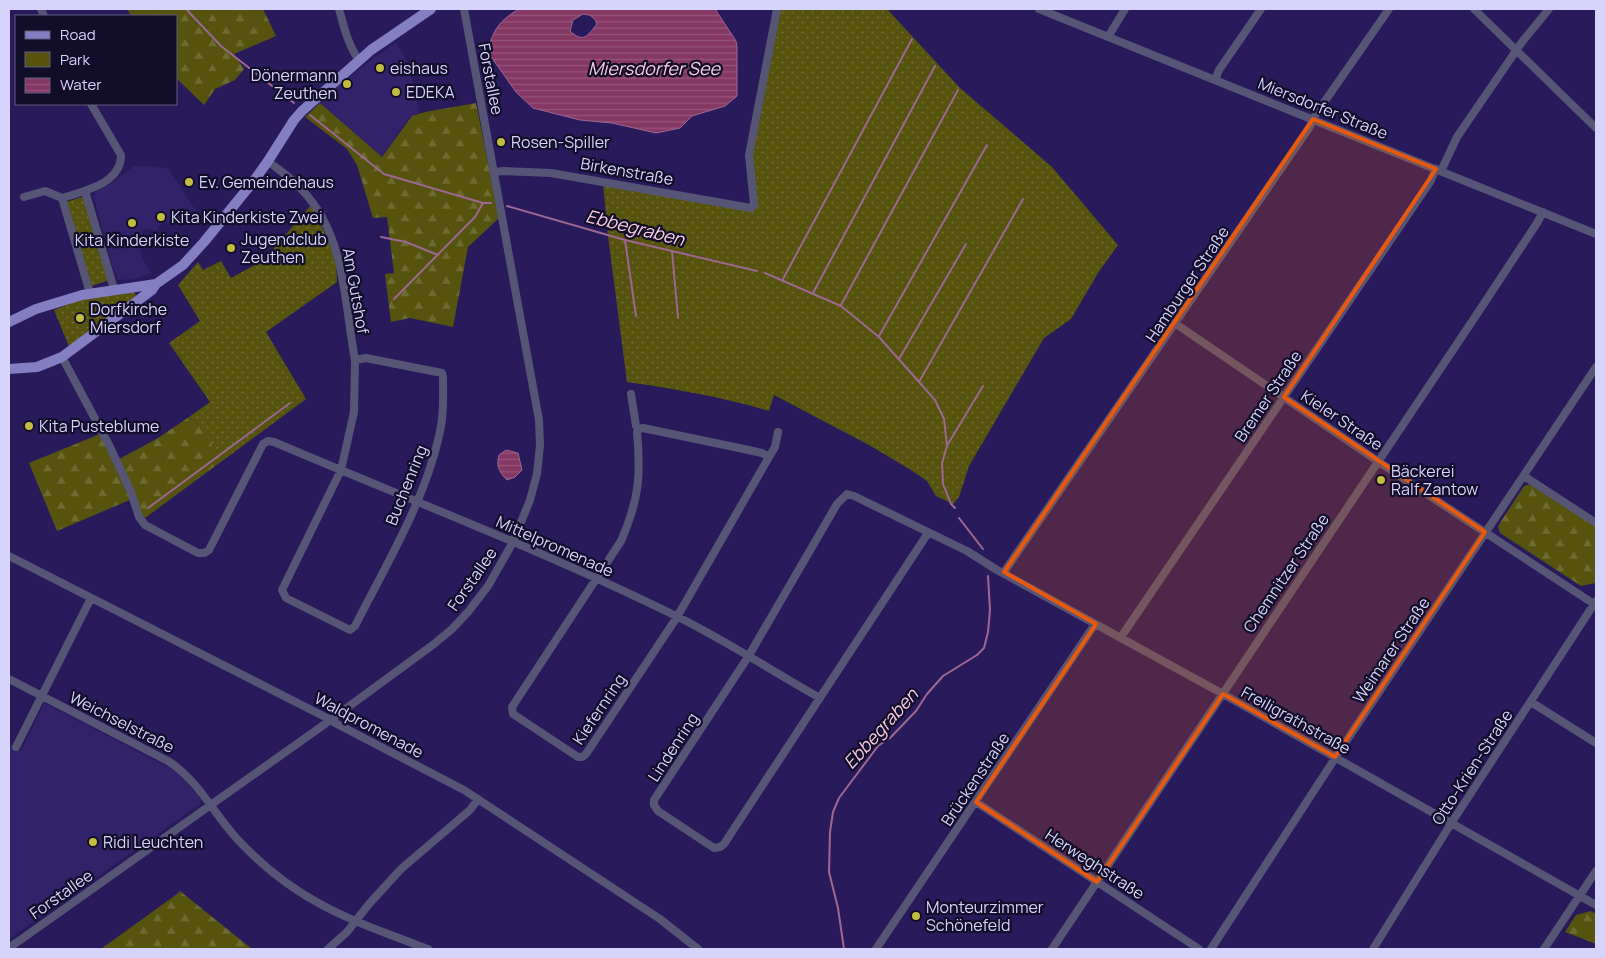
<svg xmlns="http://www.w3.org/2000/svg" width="1605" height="958" font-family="Manrope,sans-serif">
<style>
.built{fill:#312269}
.green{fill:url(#green-dots)}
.forest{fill:url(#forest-firs)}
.water{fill:url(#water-rules);stroke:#9e6791;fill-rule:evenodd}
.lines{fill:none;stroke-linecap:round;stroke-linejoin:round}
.stream{stroke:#9e6791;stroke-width:2}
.minor{stroke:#575576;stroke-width:8}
.major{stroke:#847ec2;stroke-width:10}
.marked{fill:#e8590c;fill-opacity:0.2;stroke:#e8590c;stroke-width:4;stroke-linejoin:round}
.poi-dot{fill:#c2bd3f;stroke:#120d28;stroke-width:2}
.labels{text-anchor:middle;stroke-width:4.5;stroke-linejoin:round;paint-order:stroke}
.poi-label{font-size:16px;fill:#d6d4fb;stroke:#120d28;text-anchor:start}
.street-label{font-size:16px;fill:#d6d4fb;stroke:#120d28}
.water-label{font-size:18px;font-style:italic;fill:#f9cbe2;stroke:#120d28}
</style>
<defs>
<pattern id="green-dots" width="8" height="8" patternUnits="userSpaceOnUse" patternTransform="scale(1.25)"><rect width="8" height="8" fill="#55530d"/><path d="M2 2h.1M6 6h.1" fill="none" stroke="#6d6b31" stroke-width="1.8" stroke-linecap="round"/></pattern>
<pattern id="forest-firs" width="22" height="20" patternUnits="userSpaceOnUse" patternTransform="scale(1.25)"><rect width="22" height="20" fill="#55530d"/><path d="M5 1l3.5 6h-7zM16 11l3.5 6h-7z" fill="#6d6b31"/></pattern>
<pattern id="water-rules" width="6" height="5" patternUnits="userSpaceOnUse" patternTransform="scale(1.25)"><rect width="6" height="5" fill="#863864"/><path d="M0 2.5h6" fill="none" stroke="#96547b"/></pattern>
</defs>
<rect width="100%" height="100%" fill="#291b5b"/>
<path class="built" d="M 396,42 L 408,63 L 420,113 L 412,116 L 406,122 L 382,157 L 320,103 L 354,73 Z
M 134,166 L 150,166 L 169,169 L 198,214 L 162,224 L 158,226 L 159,230 L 153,231 L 152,228 L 142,230 L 143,235 L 136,237 L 143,260 L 152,273 L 135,279 L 118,280 L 113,268 L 94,198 L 95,192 L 109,185 Z
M 44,703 L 172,769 L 183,778 L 201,800 L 200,804 L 9,939 L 9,744 L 21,750 Z"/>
<path class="green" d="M 779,9 L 887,9 L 960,88 L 1052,167 L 1118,245 L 1098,273 L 1071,319 L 1044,338 L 969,466 L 959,497 L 953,504 L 936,496 L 927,481 L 911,470 L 869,445 L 774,395 L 769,411 C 723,397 675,389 627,382 L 608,236 L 603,183 L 754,211 L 756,203 L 751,155 Z
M 82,197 L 84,199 L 109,280 L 92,286 L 66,202 Z
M 311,205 L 329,242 L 336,263 L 337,282 L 266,332 L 306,399 L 218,464 C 214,446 204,428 189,417 L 210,402 L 169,343 L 200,321 L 178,285 L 198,262 L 203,270 L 221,261 L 231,278 L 264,260 Z
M 132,290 L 136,295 L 134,300 L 70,349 L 54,310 L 86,297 Z"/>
<path class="forest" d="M 127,9 L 263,9 L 276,36 L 234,54 L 244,69 L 235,80 L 215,89 L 204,105 L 176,78 L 176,16 L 131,16 Z
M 320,103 L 382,157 L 412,116 L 425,112 L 476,103 L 499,218 L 468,247 L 453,327 L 410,318 L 391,322 L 385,274 L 394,273 L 387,217 L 373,218 L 357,165 L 347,149 L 305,117 Z
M 189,417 C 206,430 214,444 218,464 L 145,518 L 136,508 L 132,499 L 57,531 L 29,463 L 100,434 L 114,462 L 158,438 Z
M 1531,484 L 1596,527 L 1596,583 L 1581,586 L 1500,533 L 1498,526 L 1524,486 Z
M 180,891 L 252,949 L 101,949 L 177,894 Z
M 1591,911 L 1596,914 L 1596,944 L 1565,932 L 1576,915 Z"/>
<path class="water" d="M 519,9 L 715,9 L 736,41 L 737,47 L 737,96 L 725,106 L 692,116 L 680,128 L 656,133 L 612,123 L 580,120 L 533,108 L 516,92 L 487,51 C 495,28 498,22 519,9 ZM 583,14 C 590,15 594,16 597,24 C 588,35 584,44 570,31 L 573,20 Z
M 506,450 L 518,453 L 522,470 L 515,477 L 507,480 C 499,472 496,466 499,455 Z"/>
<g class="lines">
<path class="stream" d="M 186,9 L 221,46 L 294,103
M 310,115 L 384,174 L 483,203 L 491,203
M 507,206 L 625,240 L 757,271
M 381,237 L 406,242 L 438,255
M 625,240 L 636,316
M 672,251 L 678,318
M 765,273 L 841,306 L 879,337 L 935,400 L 944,419 L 947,446 L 942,463 L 943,484 L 951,504 L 955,508
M 783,279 L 912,39
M 813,293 L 935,66
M 394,299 L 475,217 L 483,203
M 841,305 L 958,90
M 879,336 L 987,145
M 899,359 L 966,244
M 919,382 L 1023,199
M 948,444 L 983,386
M 148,508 L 290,403
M 959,518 L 983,549
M 844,949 L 838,908 L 829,872 L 830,832 L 833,812 L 839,798 L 878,746 L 890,738 L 916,711 L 927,694 L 943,676 L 977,655 L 984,648 L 988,632 L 990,610 L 988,576"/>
<path class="minor" d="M 41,9 L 44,16
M 339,9 C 344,27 348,45 359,60
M 1039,9 L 1596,234
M 1474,9 L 1596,128
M 1108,37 L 1125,9
M 1215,80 L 1219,70 L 1261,9
M 268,161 C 280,171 293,179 303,191 C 346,237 344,302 355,360
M 1441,171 L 1457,137 L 1522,42 L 1549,9
M 494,172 L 503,171 L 551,173 L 751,208 L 754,204 L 749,155 L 777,9
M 85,191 L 114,289
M 24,197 L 45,191 L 62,198 C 84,191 121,184 121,155 L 91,104
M 62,198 L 90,293
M 1176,324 L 1407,481 L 1594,604
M 62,357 L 109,445 L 131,492 L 139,517 L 145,525 L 198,553 L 204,553 L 209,550 L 263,444 L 268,441 L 274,442 C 408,499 544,551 676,616 C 725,640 772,671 820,698
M 366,358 L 442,373 L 443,377 C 443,393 444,410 441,426 C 428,496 387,563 355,626 L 350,630 L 286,598 L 282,590 L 341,470 L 354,412 L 355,360 Z
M 631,394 L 636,426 L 639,429
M 643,428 L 739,448 L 762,453 L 769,457 L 677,617 L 586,754 L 582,757 L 578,757 L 513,714 L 512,707 L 621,541 C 639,499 641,477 637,432 L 639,429 Z
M 769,457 L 775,447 L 778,432
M 1524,476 L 1596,523
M 928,533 L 724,844 L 720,847 L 714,848 L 658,811 L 654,805 L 654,800 L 748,657 L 837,504 L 847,494 L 854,496 L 967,551 L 997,570 L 1223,694 L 1596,905
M 9,556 L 331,720 L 335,723 L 464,790 L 660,919 L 698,949
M 1004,572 L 1309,128 L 1316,114 L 1389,9
M 1121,637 L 1430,182 L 1436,169
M 9,679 L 168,761 C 200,781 215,817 241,843 C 298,903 353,921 428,949
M 1531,702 L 1596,743
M 16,747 L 91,598
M 976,802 L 1199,949
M 9,948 L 325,724 L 434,644 L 452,629 L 468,612 L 488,586 L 513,542 L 530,500 L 537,474 L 540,445 L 539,420 L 464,9
M 328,949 L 347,932 L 369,904 L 401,869 L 470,810 L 478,799
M 876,949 L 1095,624
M 1052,949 L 1477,314 L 1537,223 L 1543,212
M 1211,949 L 1343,746 L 1596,367
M 1373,949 L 1452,822 L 1596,601
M 1544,949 L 1596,871"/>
<path class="major" d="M 9,322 L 36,309 L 82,295 L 156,284
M 9,369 L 37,367 L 62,357 L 152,290 L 156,284 L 183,265 L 204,242 L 253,182 L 268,161 L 294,120 L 302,111 L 371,50 L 431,9"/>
</g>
<path class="marked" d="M 1313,119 L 1436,169 L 1284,397 L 1485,532 L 1335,757 L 1223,694 L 1097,882 L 976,802 L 1096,624 L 1004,572 Z"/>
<g class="poi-dot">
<circle cx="380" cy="68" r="5"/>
<circle cx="347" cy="84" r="5"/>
<circle cx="396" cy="92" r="5"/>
<circle cx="501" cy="142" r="5"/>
<circle cx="189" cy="182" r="5"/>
<circle cx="161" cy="217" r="5"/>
<circle cx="132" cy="223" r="5"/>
<circle cx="231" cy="248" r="5"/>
<circle cx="80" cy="318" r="5"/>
<circle cx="29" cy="426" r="5"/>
<circle cx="1381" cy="480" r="5"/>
<circle cx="93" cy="842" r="5"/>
<circle cx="916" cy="916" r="5"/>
</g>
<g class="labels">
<g class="poi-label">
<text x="390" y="74">eishaus</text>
<text x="337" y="81" text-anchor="end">Dönermann<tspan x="337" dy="18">Zeuthen</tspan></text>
<text x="406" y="98">EDEKA</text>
<text x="511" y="148">Rosen-Spiller</text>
<text x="199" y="188">Ev. Gemeindehaus</text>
<text x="171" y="223">Kita Kinderkiste Zwei</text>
<text x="241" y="245">Jugendclub<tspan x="241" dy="18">Zeuthen</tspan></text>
<text x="132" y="246" text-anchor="middle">Kita Kinderkiste</text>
<text x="90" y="315">Dorfkirche<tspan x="90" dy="18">Miersdorf</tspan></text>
<text x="39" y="432">Kita Pusteblume</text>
<text x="1391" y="477">Bäckerei<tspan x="1391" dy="18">Ralf Zantow</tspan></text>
<text x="103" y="848">Ridi Leuchten</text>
<text x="926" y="913">Monteurzimmer<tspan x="926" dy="18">Schönefeld</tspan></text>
</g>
<g class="street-label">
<text transform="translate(491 79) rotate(79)" y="6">Forstallee</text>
<text transform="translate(1323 108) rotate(22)" y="6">Miersdorfer Straße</text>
<text transform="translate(627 171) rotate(10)" y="6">Birkenstraße</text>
<text transform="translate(1187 284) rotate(-56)" y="6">Hamburger Straße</text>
<text transform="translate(356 291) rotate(80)" y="6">Am Gutshof</text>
<text transform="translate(1268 396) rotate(-56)" y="6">Bremer Straße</text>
<text transform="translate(1342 420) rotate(34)" y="6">Kieler Straße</text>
<text transform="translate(406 485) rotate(-68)" y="6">Buchenring</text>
<text transform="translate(555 546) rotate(24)" y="6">Mittelpromenade</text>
<text transform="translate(1286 573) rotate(-56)" y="6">Chemnitzer Straße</text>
<text transform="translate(472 579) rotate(-55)" y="6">Forstallee</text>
<text transform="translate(1391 650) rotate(-56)" y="6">Weimarer Straße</text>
<text transform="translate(599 709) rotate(-56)" y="6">Kiefernring</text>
<text transform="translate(1296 720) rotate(29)" y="6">Freiligrathstraße</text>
<text transform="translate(122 722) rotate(27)" y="6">Weichselstraße</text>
<text transform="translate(369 725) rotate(28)" y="6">Waldpromenade</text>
<text transform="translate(673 747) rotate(-57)" y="6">Lindenring</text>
<text transform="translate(1472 767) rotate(-57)" y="6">Otto-Krien-Straße</text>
<text transform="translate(975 779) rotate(-56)" y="6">Brückenstraße</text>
<text transform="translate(1095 864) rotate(33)" y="6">Herweghstraße</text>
<text transform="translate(61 894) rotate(-35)" y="6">Forstallee</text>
</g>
<g class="water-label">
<text x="654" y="75">Miersdorfer See</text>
<text transform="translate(635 228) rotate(14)" y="6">Ebbegraben</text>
<text transform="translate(881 729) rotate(-48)" y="6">Ebbegraben</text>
</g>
</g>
<rect width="1605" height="958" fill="none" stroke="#d6d4fb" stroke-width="20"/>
<rect x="15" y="15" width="162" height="90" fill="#120d28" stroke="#605d7c"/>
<rect x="25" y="31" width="25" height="8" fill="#847ec2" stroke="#605d7c"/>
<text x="60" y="40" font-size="15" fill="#d6d4fb">Road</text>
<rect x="25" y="52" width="25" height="15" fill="#55530d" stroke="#605d7c"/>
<text x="60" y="65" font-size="15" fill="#d6d4fb">Park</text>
<rect x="25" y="78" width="25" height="15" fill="url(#water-rules)" stroke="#605d7c"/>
<text x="60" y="90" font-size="15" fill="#d6d4fb">Water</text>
</svg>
